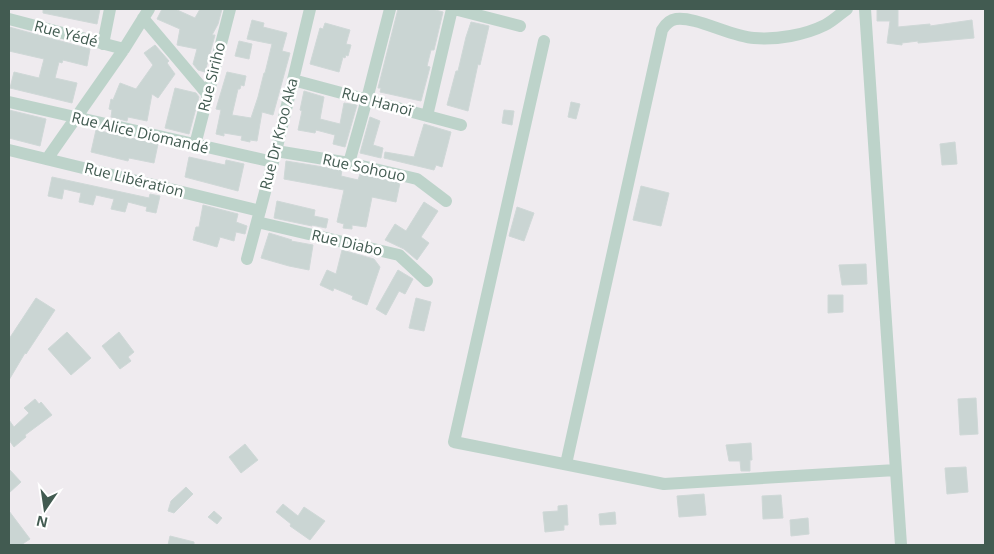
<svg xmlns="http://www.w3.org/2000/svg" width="994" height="554" font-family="'Open Sans',sans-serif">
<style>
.building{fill:#cad5d3;stroke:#cfd8d7}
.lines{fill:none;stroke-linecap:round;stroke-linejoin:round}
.street{stroke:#bdd3ca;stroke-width:12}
.labels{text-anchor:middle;stroke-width:5;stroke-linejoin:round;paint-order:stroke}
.street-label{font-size:15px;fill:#425b51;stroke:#fff}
</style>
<rect width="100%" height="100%" fill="#efebef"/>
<path class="building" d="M 43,9 L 100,9 L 97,24 L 43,13 Z
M 162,9 L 175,9 L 195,18 L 200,9 L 222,9 L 218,24 L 212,35 L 215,35 L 205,72 L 198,70 L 193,64 L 197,49 L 177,45 L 180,29 L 157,19 Z
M 398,9 L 432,9 L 443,12 L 434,50 L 431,50 L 427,66 L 430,67 L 421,101 L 380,92 L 381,88 L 378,88 Z
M 877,9 L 898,9 L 898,27 L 930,24 L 930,26 L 972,20 L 974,38 L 918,43 L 918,41 L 902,43 L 902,45 L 887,43 L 890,21 L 877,21 Z
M 252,20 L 264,23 L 263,27 L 287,33 L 282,51 L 290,53 L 273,115 L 262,112 L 257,141 L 250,140 L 250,142 L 241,140 L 242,136 L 224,133 L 224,136 L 216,134 L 221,110 L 216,109 L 227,72 L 246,76 L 244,86 L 241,85 L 240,89 L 238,89 L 232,115 L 251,118 L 258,97 L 264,73 L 265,73 L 272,44 L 247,39 Z
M 471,22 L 489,26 L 480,65 L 478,64 L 468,111 L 447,105 L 456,71 L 458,71 L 466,37 Z
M 325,23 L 350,30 L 346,44 L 351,45 L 348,56 L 346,55 L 345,58 L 343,57 L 339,72 L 310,64 L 320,28 L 323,29 Z
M 9,27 L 90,49 L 87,66 L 63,60 L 62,63 L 59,62 L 55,78 L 77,83 L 72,103 L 10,88 L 14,72 L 39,78 L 44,59 L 9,51 Z
M 239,41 L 252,44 L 249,59 L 235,56 Z
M 155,45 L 169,61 L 167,63 L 175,74 L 158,98 L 152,94 L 147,121 L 128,117 L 127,121 L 111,117 L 112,110 L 109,109 L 111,99 L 113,100 L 120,83 L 136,89 L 153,65 L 144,53 Z
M 175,88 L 196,93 L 199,97 L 189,134 L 165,128 Z
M 304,91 L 324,97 L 320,119 L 340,124 L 344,103 L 357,105 L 345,147 L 333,144 L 335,135 L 316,130 L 315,133 L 298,130 L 302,111 L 300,110 Z
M 571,102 L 580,104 L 576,119 L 568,117 Z
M 9,110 L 46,119 L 40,146 L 9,138 Z
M 504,110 L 514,111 L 512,125 L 502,123 Z
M 370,117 L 380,121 L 373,145 L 383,148 L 381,158 L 360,153 Z
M 424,124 L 451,132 L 442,167 L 436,165 L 434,170 L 384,158 L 385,152 L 414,157 Z
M 96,130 L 158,144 L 154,163 L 129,158 L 128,161 L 91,152 Z
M 955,142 L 957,164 L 942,165 L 940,144 Z
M 189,157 L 225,165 L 226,160 L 244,164 L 238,191 L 185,177 Z
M 286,161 L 342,170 L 341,176 L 358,180 L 360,174 L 400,183 L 396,202 L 372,197 L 366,227 L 352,225 L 352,229 L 343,228 L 344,224 L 337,222 L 344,190 L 284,179 Z
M 52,177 L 149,198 L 150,194 L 160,196 L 156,213 L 146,211 L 147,207 L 128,202 L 125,212 L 111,209 L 114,199 L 96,195 L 93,205 L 79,202 L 81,193 L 64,189 L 62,199 L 48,196 Z
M 641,186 L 669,193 L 661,226 L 633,220 Z
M 277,201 L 315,210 L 314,216 L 328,219 L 326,228 L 312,225 L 312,226 L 274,218 Z
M 424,202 L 438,211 L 421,237 L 429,243 L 417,260 L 404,249 L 385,240 L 395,224 L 406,231 Z
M 203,205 L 238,214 L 236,222 L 247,226 L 245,234 L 236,232 L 234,241 L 220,237 L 217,247 L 193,240 L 196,227 L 199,227 Z
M 517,207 L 534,213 L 524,241 L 509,236 Z
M 269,233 L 292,240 L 291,241 L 313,245 L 309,270 L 289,266 L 261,258 Z
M 342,250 L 374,259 L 380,267 L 367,305 L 352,299 L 353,296 L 334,288 L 333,291 L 320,285 L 327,270 L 336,274 Z
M 866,264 L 867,284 L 842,285 L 839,265 Z
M 398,270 L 413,279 L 405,294 L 399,291 L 386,315 L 376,309 Z
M 828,295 L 843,295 L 843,312 L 828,313 Z
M 36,298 L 55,310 L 26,354 L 25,353 L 9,380 L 9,339 Z
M 416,298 L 431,302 L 424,331 L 409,328 Z
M 67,332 L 91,358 L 71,375 L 48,349 Z
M 119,332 L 134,352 L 128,357 L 131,361 L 120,369 L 102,346 Z
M 976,398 L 978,434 L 960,435 L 958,399 Z
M 35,399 L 39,404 L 41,402 L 52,415 L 25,435 L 26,437 L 14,447 L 9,440 L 9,420 L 14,427 L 29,413 L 24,408 Z
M 751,443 L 752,460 L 750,460 L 750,471 L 741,471 L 740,461 L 729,461 L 726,445 Z
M 245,444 L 258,460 L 241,473 L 229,457 Z
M 966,467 L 968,492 L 947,494 L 945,468 Z
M 9,469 L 21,482 L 9,493 Z
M 186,487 L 193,494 L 174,513 L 168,511 L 171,501 Z
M 704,494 L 706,515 L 679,517 L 677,496 Z
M 781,495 L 783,518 L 763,519 L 762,496 Z
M 283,504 L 298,516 L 304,507 L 325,521 L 310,540 L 290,526 L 291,524 L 276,512 Z
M 567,505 L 568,525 L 564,525 L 564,530 L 545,532 L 543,512 L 558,511 L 558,506 Z
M 9,511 L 30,539 L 21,545 L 9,545 Z
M 214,511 L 222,518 L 217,524 L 208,517 Z
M 615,512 L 616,524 L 600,525 L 599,514 Z
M 808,518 L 809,534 L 791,536 L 790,520 Z
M 170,536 L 194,542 L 194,545 L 168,545 Z"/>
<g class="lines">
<path class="street" d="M 454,9 L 520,26
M 865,9 L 901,545
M 143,18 L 208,95
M 9,19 L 124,49
M 544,41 L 454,442 L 664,484 L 896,470
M 103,44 L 110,9
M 293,80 L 461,125
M 9,102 L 273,162
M 427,116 L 452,9
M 195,145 L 230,9
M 9,150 L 260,211
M 276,151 L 349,163 L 417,179 L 446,201
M 47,159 L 124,49 L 149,9
M 349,163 L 367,99 L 390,9
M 257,222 L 399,255 L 427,281
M 247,259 L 276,151 L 310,9
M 566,464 L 662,30 C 665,25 669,20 676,19 C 695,16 732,37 754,38 C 777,40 805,35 825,25 C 833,21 840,14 847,9"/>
</g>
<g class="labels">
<g class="street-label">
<text transform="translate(66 34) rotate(15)" y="5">Rue Yédé</text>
<text transform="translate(212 77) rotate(-76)" y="5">Rue Siriho</text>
<text transform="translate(377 102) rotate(15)" y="5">Rue Hanoï</text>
<text transform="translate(140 133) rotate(13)" y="5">Rue Alice Diomandé</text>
<text transform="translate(279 134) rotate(-76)" y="5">Rue Dr Kroo Aka</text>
<text transform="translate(364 168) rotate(12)" y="5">Rue Sohouo</text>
<text transform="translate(134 180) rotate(14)" y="5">Rue Libération</text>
<text transform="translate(347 243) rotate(13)" y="5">Rue Diabo</text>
</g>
</g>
<rect width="994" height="554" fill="none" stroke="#425b51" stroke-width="20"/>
<g transform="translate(45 509) rotate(193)" stroke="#ffffff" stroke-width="4" paint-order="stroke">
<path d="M0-4L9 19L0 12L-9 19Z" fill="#425b51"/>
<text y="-8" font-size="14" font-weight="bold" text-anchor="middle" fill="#425b51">N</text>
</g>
</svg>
